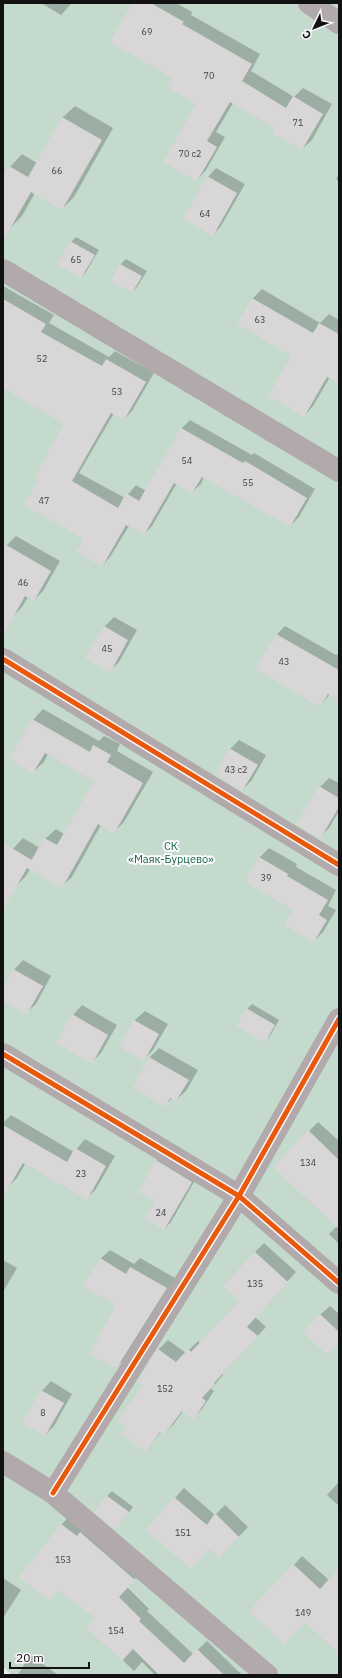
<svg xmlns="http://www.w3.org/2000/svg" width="342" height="1678" font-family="'IBM Plex Sans',sans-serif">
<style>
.green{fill:#c3dacc}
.shadow{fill:#0003}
.building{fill:#d8d6d7}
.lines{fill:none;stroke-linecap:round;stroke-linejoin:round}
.minor{stroke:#b1a9ab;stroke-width:22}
.cycleway-casing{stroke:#fbf9fe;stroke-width:8}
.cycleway{stroke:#e8590c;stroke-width:5}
.labels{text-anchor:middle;stroke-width:4;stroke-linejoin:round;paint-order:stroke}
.number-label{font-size:9px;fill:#434243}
.park-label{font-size:11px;fill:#166740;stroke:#fbf9fe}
</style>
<rect width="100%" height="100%" fill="#eeedef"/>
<path class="green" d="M 3,3 L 339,3 L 339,1675 L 12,1675 L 3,1667 Z"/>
<path class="shadow" d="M 41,3 L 72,3 L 61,15 Z
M 133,3 L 176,3 L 192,12 L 191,15 L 260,54 L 251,71 L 294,97 L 303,88 L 332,104 L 312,140 L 302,149 L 276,128 L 233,103 L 216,132 L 225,137 L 206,170 L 197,180 L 197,104 L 174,77 Z
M 75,106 L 113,128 L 74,197 L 62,209 L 35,193 L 22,216 L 10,228 L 3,224 L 3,179 L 10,167 L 22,154 L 37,163 L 62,118 Z
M 216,168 L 245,184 L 221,226 L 213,235 L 208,177 Z
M 339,174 L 339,181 L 336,179 Z
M 76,237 L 99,250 L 86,272 L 81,277 L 71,242 Z
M 126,259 L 147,271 L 137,287 L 132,292 L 112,281 L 121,264 Z
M 3,286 L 54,315 L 49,323 L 109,357 L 115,351 L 154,373 L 132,411 L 124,419 L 114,413 L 79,473 L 125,498 L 136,485 L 146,491 L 182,428 L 190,420 L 252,455 L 254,453 L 315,489 L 299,517 L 290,526 L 204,477 L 201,484 L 192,492 L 177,483 L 152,526 L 144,534 L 129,526 L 110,557 L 102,566 L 85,539 L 41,478 L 66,423 L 3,366 Z
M 262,289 L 320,323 L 329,314 L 339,320 L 339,374 L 330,377 L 313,406 L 304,416 L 292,355 L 238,324 L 253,298 Z
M 16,536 L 60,561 L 43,591 L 34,600 L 28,597 L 22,607 L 12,617 L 3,611 L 3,552 L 7,545 Z
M 114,617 L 137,630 L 119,662 L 110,671 L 104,627 Z
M 285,626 L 336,655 L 339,654 L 339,692 L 330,694 L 320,706 L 277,634 Z
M 43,709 L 99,741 L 104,736 L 120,744 L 117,751 L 153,772 L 124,822 L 114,832 L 101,825 L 72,877 L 61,887 L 30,869 L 26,876 L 16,886 L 3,878 L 3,866 L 13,849 L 23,838 L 40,848 L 45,839 L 56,829 L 64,834 L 95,781 L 48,754 L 44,762 L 33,772 L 33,720 Z
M 239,740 L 266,755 L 252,780 L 242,790 L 230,749 Z
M 329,778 L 339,783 L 339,811 L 329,828 L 320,837 L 320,787 Z
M 269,848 L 297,864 L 296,867 L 336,890 L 328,906 L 336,910 L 323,932 L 314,941 L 259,858 Z
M 23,960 L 51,976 L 36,1004 L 26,1013 L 3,999 L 3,988 L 14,970 Z
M 252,1004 L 279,1020 L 270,1036 L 265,1041 L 247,1009 Z
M 82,1005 L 117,1025 L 101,1053 L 92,1062 L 73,1015 Z
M 145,1011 L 168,1024 L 153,1050 L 143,1060 L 120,1047 L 135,1020 Z
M 159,1048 L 198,1070 L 186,1091 L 176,1100 L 172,1098 L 164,1106 L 133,1087 L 150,1057 Z
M 11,1115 L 74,1152 L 85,1139 L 115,1156 L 96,1189 L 86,1199 L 25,1164 L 17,1178 L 8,1187 L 3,1184 L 3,1123 Z
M 318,1122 L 339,1141 L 339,1169 L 309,1131 Z
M 163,1154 L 198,1175 L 171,1222 L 164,1229 L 156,1201 L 156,1161 Z
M 339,1224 L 339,1244 L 329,1234 Z
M 264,1243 L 296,1272 L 255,1317 L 266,1327 L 222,1374 L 223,1375 L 211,1389 L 214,1391 L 202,1409 L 193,1418 L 183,1411 L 173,1425 L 164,1434 L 161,1432 L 145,1451 L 127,1426 L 145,1385 L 139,1381 L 159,1349 L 168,1340 L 186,1353 L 198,1341 L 201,1344 L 240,1300 L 255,1252 Z
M 110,1250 L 134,1264 L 140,1258 L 175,1278 L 125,1359 L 115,1368 L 117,1305 L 100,1259 Z
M 3,1260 L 17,1268 L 3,1292 Z
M 330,1306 L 339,1314 L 339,1341 L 320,1315 Z
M 51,1381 L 72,1394 L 54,1426 L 45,1435 L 42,1391 Z
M 339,1482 L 339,1506 L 327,1495 Z
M 184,1488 L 215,1515 L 225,1505 L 248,1527 L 228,1548 L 209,1548 L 175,1498 Z
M 112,1491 L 133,1507 L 116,1529 L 107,1496 Z
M 71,1515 L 143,1570 L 127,1587 L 149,1609 L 147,1611 L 193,1654 L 207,1641 L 241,1674 L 155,1675 L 142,1662 L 134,1671 L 88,1627 L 96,1618 L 59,1589 L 20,1577 L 62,1524 Z
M 302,1556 L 329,1580 L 339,1569 L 339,1638 L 294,1565 Z
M 3,1578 L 21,1590 L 3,1618 Z
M 32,1656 L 58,1675 L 18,1675 L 24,1665 Z"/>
<path class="building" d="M 132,3 L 151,3 L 184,22 L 182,24 L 252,64 L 242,81 L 286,108 L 293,96 L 323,114 L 302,150 L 272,133 L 275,128 L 230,102 L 207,141 L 217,147 L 197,181 L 163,162 L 196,104 L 167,87 L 172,78 L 110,42 Z
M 62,117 L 102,140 L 62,210 L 31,192 L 3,241 L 3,177 L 9,166 L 28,177 Z
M 207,176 L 237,193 L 213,236 L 183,219 Z
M 70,241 L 95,255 L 81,278 L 57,264 Z
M 120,264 L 142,276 L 132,293 L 111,281 Z
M 252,298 L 313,333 L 319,323 L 339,334 L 339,384 L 327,377 L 304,417 L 268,396 L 291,356 L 237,324 Z
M 3,299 L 46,324 L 41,332 L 102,366 L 106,359 L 146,382 L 124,420 L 111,413 L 72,481 L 118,508 L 126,493 L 139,501 L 181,428 L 243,463 L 245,461 L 307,498 L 290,527 L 202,477 L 192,493 L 174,483 L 144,535 L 126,525 L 102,567 L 76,552 L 84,539 L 24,505 L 40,478 L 35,476 L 64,424 L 3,388 Z
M 3,543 L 51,571 L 34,601 L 25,596 L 3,635 Z
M 104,626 L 128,640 L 110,673 L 85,658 Z
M 276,634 L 339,670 L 339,701 L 328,694 L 320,707 L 255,669 Z
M 32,719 L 90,752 L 93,745 L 111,755 L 107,762 L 143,783 L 114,834 L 98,824 L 62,888 L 27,868 L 3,910 L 3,843 L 32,860 L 28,866 L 44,838 L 57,845 L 94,781 L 45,753 L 33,773 L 9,759 Z
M 229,748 L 258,765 L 242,791 L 215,774 Z
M 319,786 L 339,798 L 339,807 L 320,839 L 296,824 Z
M 259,857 L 288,874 L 287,876 L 328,900 L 319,915 L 327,920 L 314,942 L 284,925 L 293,910 L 245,882 Z
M 13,969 L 43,986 L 27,1014 L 3,1001 L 3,986 Z
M 246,1008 L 275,1025 L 265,1043 L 236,1026 Z
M 72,1014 L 108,1035 L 92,1064 L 56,1043 Z
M 134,1020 L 159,1034 L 144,1061 L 119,1047 Z
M 149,1057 L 189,1080 L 176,1101 L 170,1098 L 165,1107 L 132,1088 Z
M 3,1125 L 67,1162 L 75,1148 L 106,1166 L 87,1200 L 23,1163 L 3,1197 Z
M 308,1130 L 339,1160 L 339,1229 L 273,1167 Z
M 156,1160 L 192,1182 L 164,1230 L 145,1219 L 155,1201 L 138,1192 Z
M 255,1252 L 288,1282 L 247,1327 L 258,1336 L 214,1383 L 215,1384 L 202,1398 L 206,1401 L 193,1420 L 182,1411 L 164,1435 L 160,1432 L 145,1452 L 120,1434 L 126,1426 L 117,1421 L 143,1385 L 137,1382 L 158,1349 L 176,1362 L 188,1349 L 191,1352 L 239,1301 L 223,1286 Z
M 100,1258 L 126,1274 L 130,1267 L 167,1288 L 116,1369 L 89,1354 L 116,1305 L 83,1287 Z
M 320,1314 L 339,1332 L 339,1342 L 327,1355 L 303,1332 Z
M 41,1390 L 64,1403 L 45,1436 L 22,1423 Z
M 106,1495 L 129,1512 L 116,1530 L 94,1512 Z
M 174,1497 L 207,1525 L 215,1513 L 239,1537 L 219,1558 L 209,1549 L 191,1569 L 146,1530 Z
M 61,1524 L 77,1536 L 80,1532 L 135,1580 L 119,1597 L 141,1619 L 139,1621 L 184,1663 L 197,1649 L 224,1675 L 159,1675 L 133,1649 L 122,1661 L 86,1627 L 95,1618 L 58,1590 L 49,1601 L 19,1577 Z
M 293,1564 L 320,1589 L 339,1568 L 339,1654 L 305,1622 L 284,1644 L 249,1611 Z"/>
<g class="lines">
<path class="minor" d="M 309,3 L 339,23
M 3,270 L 339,471
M 3,659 L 339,865
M 3,1054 L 239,1196 L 339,1283
M 3,1462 L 53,1493 L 267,1675
M 53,1493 L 239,1196 L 339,1019"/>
<g class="cycleway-casing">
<path id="cycleway" d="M 3,659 L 339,865
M 3,1054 L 239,1196 L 339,1283
M 53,1493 L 239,1196 L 339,1019"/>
</g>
<use href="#cycleway" class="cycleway"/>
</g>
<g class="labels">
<g class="number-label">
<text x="147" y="35">69</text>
<text x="209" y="79">70</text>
<text x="298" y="126">71</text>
<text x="190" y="157">70 с2</text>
<text x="57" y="174">66</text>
<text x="205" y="217">64</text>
<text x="76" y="263">65</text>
<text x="260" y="323">63</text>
<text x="42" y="362">52</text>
<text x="117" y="395">53</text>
<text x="187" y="464">54</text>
<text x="248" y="486">55</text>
<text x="44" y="504">47</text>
<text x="23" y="586">46</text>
<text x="107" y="652">45</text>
<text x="284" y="665">43</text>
<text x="236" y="773">43 с2</text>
<text x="266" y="881">39</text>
<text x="308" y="1166">134</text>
<text x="81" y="1177">23</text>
<text x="161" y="1216">24</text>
<text x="255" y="1287">135</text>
<text x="165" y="1392">152</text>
<text x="43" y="1416">8</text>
<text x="183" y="1536">151</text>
<text x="63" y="1563">153</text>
<text x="303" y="1616">149</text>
<text x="116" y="1634">154</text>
</g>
<g class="park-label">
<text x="171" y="850">СК<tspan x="171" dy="13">«Маяк-Бурцево»</tspan></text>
</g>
</g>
<rect width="342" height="1678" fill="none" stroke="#111112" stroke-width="8"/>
<g transform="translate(314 28) rotate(227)" stroke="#fbf9fe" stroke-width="3" paint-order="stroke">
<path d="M0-3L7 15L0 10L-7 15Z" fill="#111112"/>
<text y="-6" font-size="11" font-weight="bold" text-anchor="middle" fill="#111112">С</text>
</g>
<path d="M10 1662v6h79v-6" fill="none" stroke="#111112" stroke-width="2"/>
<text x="16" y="1662" font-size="12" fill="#111112" stroke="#fbf9fe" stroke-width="3" paint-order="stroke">20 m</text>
</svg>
